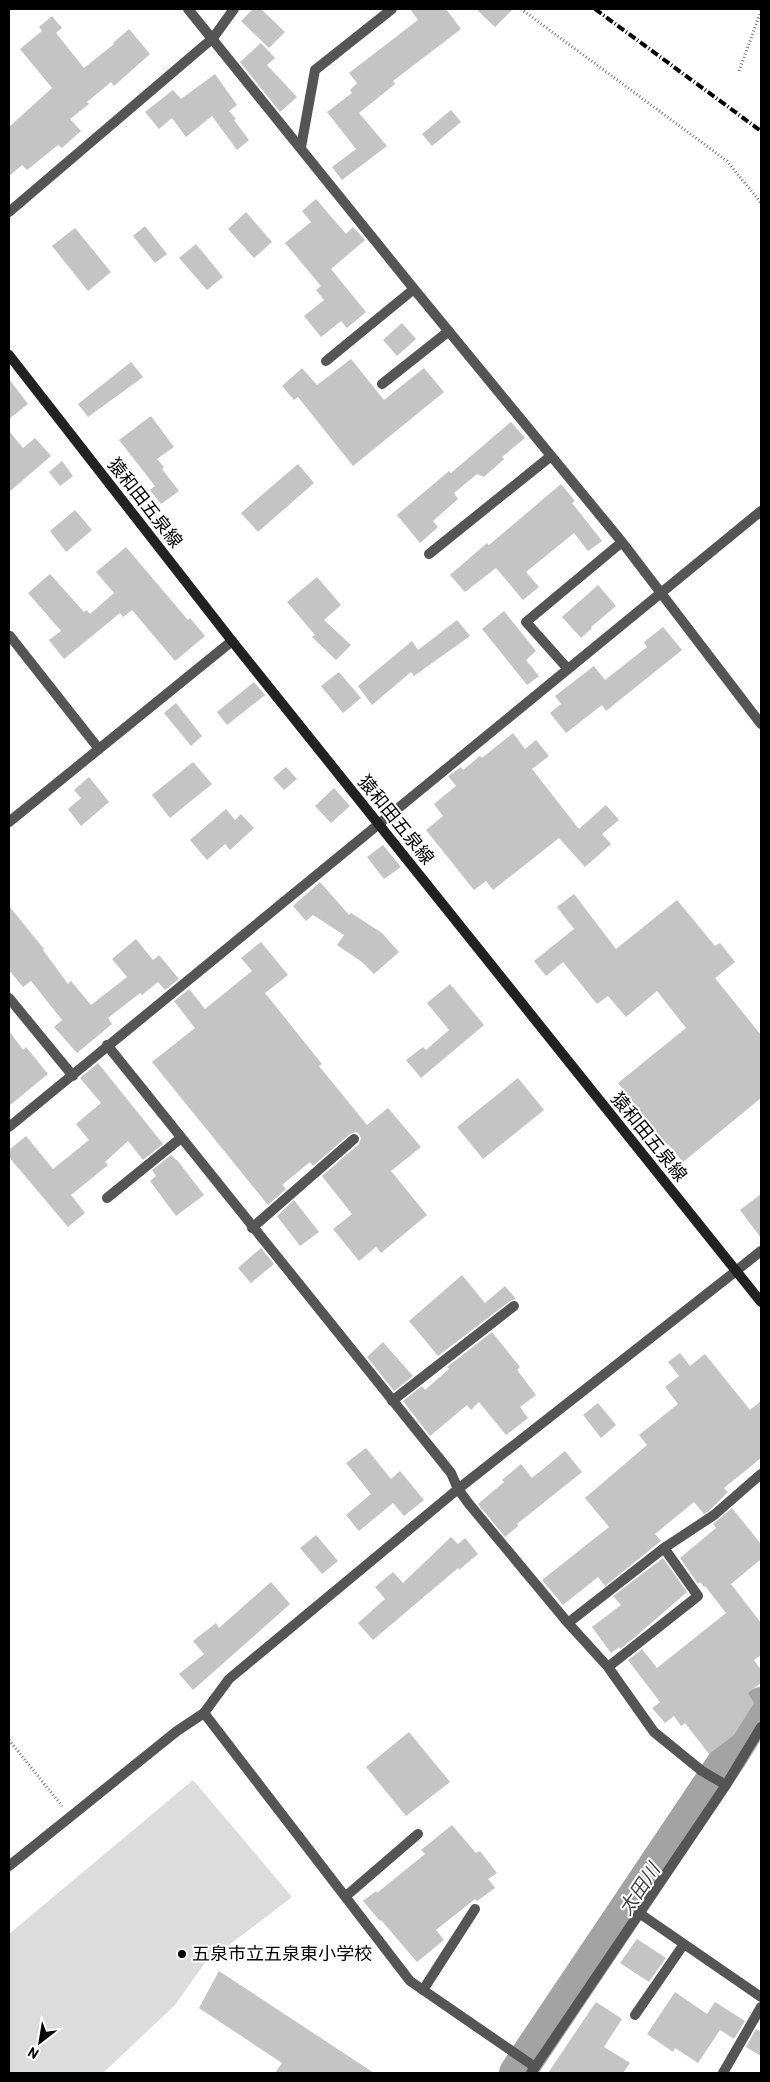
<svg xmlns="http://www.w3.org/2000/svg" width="770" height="2082" font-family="Barlow,'Noto Sans JP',sans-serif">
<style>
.green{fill:#dcdcdc}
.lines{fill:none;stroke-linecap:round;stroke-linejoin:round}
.river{stroke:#a3a3a3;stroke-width:36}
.building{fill:#c4c4c4}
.path{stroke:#777;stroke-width:3;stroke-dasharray:1 2.5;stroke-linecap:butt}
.minor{stroke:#555;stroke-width:10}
.tertiary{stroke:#555;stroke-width:10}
.secondary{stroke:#222;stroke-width:10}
.rail{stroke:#000;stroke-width:4;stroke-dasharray:8 2.5 1 2.5;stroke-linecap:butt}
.poi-dot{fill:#000;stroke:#fff;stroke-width:2}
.labels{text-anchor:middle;stroke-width:4;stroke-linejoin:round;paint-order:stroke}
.street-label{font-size:18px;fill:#000;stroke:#fff}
.poi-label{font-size:18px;fill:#000;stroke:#fff;text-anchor:start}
.water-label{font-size:19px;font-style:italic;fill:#444;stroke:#fff}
</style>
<rect width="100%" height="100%" fill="#fff"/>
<path class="green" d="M 193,1780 L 292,1897 L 204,1964 L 175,2005 L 103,2073 L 9,2073 L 9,1934 Z"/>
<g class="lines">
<path class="river" d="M 517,2073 L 729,1757 L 761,1705"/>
</g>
<path class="building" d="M 253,9 L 261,9 L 285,32 L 269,48 L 241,21 Z
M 410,9 L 446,9 L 461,29 L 393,81 L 395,84 L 359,113 L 387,146 L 342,180 L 332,167 L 356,149 L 327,112 L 352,93 L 350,90 L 357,83 L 349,73 L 418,20 Z
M 476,9 L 513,9 L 495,27 Z
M 52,16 L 62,28 L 56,33 L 84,68 L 114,44 L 113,43 L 129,29 L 150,54 L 114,86 L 111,82 L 87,102 L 89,104 L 70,119 L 81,131 L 62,148 L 58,145 L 27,170 L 22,165 L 9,176 L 9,127 L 52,88 L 20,49 L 42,31 L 39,27 Z
M 261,43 L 275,58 L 267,65 L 297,97 L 280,112 L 240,62 Z
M 215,74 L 237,105 L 229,111 L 236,119 L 234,120 L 249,140 L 237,150 L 212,116 L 186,137 L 172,118 L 159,129 L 145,112 L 173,90 L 181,99 Z
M 451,110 L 461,122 L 432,146 L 422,134 Z
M 316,199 L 346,234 L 353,227 L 365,240 L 331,269 L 366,312 L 347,328 L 341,321 L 321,337 L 304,316 L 324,300 L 316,290 L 321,286 L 285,243 L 311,222 L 302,211 Z
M 246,212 L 272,242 L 254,258 L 228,229 Z
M 145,226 L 167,254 L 155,263 L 133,236 Z
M 75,228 L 111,272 L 88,291 L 52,246 Z
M 196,244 L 223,277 L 207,290 L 179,258 Z
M 402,323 L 416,339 L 397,356 L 383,340 Z
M 351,359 L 384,400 L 424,368 L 444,392 L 353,466 L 298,397 L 294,400 L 282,386 L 302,368 L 317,385 Z
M 131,362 L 143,377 L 88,417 L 78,404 Z
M 9,379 L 28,404 L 9,419 Z
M 151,416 L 174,447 L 157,459 L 164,467 L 162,469 L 179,491 L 161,504 L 150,490 L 155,486 L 119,440 Z
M 511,422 L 525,438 L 502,457 L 504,459 L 484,477 L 477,474 L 454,493 L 458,499 L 433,521 L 438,527 L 420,543 L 397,515 L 449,471 L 451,473 Z
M 9,431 L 23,448 L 35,438 L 51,456 L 9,492 Z
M 62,461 L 73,476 L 60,486 L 49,472 Z
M 298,464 L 314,483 L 258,532 L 241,513 Z
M 561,484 L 575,501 L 572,503 L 602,541 L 588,551 L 574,533 L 526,572 L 539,587 L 523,600 L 496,568 L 465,592 L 450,575 L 487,543 L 489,545 Z
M 75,510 L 92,530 L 66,552 L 50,531 Z
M 126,547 L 188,620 L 190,618 L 205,636 L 175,661 L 132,610 L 123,617 L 120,613 L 64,659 L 49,640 L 61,631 L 28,593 L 50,574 L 84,612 L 87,610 L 90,614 L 114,593 L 96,572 Z
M 317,577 L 341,605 L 324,620 L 351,645 L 336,660 L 312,637 L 315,635 L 287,602 Z
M 598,585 L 616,606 L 591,627 L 592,628 L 581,638 L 562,617 Z
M 504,611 L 536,651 L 526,660 L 539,676 L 527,685 L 482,629 Z
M 457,620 L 470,636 L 414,676 L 411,672 L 372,705 L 358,686 L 412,641 L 418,650 Z
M 663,627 L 682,650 L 606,711 L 602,705 L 566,733 L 550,713 L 561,704 L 555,696 L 594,666 L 605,680 L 647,647 L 644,642 Z
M 339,672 L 361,698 L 343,713 L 321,686 Z
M 254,682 L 265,695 L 227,725 L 217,712 Z
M 176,703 L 202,736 L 191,746 L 164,713 Z
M 513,733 L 525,749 L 536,740 L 549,756 L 532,769 L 579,829 L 606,805 L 619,820 L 602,834 L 611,844 L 585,867 L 559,838 L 493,890 L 486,881 L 474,890 L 426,830 L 443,816 L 434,804 L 456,786 L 448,776 L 461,767 L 463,770 L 480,756 L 482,758 Z
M 193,762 L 212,784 L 170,818 L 152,795 Z
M 286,767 L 297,779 L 284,790 L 273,778 Z
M 89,777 L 109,802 L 81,826 L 68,809 L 81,798 L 74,790 Z
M 334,788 L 350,806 L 331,823 L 315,806 Z
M 226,809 L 235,820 L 241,814 L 254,828 L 230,850 L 225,844 L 207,860 L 190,840 Z
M 383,845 L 401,867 L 384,879 L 367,857 Z
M 320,882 L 349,915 L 351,913 L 382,933 L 399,952 L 374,974 L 362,962 L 337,945 L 344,935 L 313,915 L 306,921 L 293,906 Z
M 574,894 L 616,949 L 677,900 L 715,946 L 720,943 L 735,962 L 715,978 L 761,1035 L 761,1098 L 683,1162 L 668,1144 L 667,1145 L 618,1083 L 686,1028 L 657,991 L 626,1017 L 608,996 L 597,1004 L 563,962 L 546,976 L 534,961 L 574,929 L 557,907 Z
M 9,906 L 44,949 L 43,950 L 68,984 L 71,981 L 91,1005 L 127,977 L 112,959 L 136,939 L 153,960 L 159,955 L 179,979 L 165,990 L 158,982 L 142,995 L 140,993 L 108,1018 L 112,1024 L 77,1053 L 54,1027 L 62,1020 L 31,981 L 23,987 L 9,970 Z
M 261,942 L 288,975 L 265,993 L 322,1064 L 319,1066 L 367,1125 L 388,1108 L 421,1147 L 391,1171 L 427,1215 L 381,1253 L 376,1247 L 359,1261 L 333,1229 L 352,1214 L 322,1176 L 359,1144 L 361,1138 L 359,1134 L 356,1132 L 350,1134 L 313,1166 L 310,1162 L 282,1185 L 286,1189 L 268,1205 L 152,1062 L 195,1028 L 174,1001 L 189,989 L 205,1009 L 252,971 L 241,958 Z
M 450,984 L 484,1025 L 421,1078 L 406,1060 L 423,1047 L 426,1050 L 449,1030 L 427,1003 Z
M 9,1031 L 23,1050 L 26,1047 L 48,1074 L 9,1106 Z
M 98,1063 L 163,1144 L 143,1160 L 128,1141 L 105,1162 L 108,1165 L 71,1195 L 85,1213 L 68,1227 L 9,1157 L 9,1150 L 26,1136 L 53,1169 L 89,1140 L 76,1124 L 101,1103 L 80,1078 Z
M 518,1078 L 544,1110 L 483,1159 L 457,1127 Z
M 171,1155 L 176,1160 L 177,1160 L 204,1195 L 176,1216 L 150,1181 L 156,1176 L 152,1170 Z
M 761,1194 L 761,1238 L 740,1210 Z
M 294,1200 L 319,1232 L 300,1246 L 277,1216 Z
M 261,1248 L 274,1264 L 251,1283 L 238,1268 Z
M 462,1275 L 485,1303 L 505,1286 L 516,1299 L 510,1301 L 438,1356 L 409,1321 Z
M 492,1332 L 520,1367 L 517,1370 L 536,1395 L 520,1407 L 528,1418 L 506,1435 L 479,1402 L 471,1410 L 467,1405 L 430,1436 L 403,1401 L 422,1386 L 425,1390 L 449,1369 L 447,1367 Z
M 383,1342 L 413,1376 L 394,1391 L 367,1357 Z
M 680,1353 L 690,1366 L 705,1354 L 750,1410 L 761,1401 L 761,1458 L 724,1488 L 728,1492 L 710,1510 L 704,1514 L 694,1502 L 655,1534 L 661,1541 L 605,1586 L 598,1577 L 563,1605 L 542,1580 L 609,1527 L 585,1498 L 647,1445 L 639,1435 L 678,1404 L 665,1387 L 679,1376 L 668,1362 Z
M 598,1403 L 616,1425 L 601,1438 L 583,1415 Z
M 366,1448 L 391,1479 L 400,1471 L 424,1500 L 404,1516 L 393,1503 L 359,1531 L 346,1515 L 371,1494 L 346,1463 Z
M 565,1451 L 582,1472 L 517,1524 L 518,1526 L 505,1537 L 478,1504 L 504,1482 L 502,1480 L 521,1464 L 532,1478 Z
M 732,1508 L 761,1544 L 761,1559 L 731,1584 L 761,1623 L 761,1655 L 754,1660 L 761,1670 L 761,1683 L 748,1693 L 754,1703 L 734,1735 L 709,1754 L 685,1723 L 681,1726 L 674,1716 L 665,1723 L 652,1708 L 660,1702 L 628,1660 L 642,1649 L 657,1668 L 726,1613 L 705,1586 L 704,1587 L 700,1582 L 698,1584 L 680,1558 L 716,1528 L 713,1524 Z
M 316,1535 L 338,1561 L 322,1574 L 300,1548 Z
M 451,1537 L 458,1544 L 465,1538 L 478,1554 L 459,1570 L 458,1568 L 373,1640 L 358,1623 L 385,1599 L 375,1587 L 393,1572 L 403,1583 Z
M 663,1558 L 687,1592 L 634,1638 L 620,1649 L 619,1647 L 611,1653 L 592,1627 L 621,1605 L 613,1596 Z
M 271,1582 L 290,1604 L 193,1690 L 179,1674 L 204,1654 L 193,1641 L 216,1623 L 219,1628 Z
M 409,1732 L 450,1782 L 406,1816 L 366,1767 Z
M 452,1825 L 476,1853 L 480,1851 L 497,1873 L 488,1879 L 495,1888 L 477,1901 L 475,1899 L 436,1930 L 444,1940 L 417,1962 L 381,1920 L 380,1921 L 363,1901 L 376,1891 L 377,1893 L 425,1854 L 421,1850 Z
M 637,1939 L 666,1958 L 649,1982 L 620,1963 Z
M 219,1971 L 374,2073 L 275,2073 L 282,2063 L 199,2008 Z
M 675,1992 L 707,2014 L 715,2002 L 745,2021 L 734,2039 L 720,2030 L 698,2063 L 675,2048 L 673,2052 L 647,2034 Z
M 596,2002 L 622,2019 L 604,2047 L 630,2063 L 623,2073 L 548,2073 Z
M 756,2029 L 761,2032 L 761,2056 L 746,2047 Z"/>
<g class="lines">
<path class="path" d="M 521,9 L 727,161 L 761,203
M 739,71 L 761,11
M 9,1740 L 62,1806"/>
<path class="minor" d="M 188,9 L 414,289 L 622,542 L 761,724
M 301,147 L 315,70 L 392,9
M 9,212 L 213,38 L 234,9
M 326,361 L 414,289
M 382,384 L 449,331
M 429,554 L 551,456
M 10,636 L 99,749
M 568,669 L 526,622 L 622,542
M 9,998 L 73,1076
M 107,1045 L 451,1473 L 458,1489 L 469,1504 L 568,1623 L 608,1667 L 654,1732 L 702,1771 L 726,1785
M 9,1127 L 761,511
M 107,1198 L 181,1138
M 252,1228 L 354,1139
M 736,1271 L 761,1251
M 392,1401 L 514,1306
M 568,1623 L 664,1548 L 714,1515 L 761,1474
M 608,1667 L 698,1596 L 664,1548
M 9,1866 L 177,1731 L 204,1713
M 346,1896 L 418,1834
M 639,1913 L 761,1997
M 423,1990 L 475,1909
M 635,2015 L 684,1944
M 531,2073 L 726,1785 L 761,1727
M 723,2073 L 761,2007"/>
<path class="tertiary" d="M 9,822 L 232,641
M 535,2067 L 410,1981 L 204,1713 L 229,1679 L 458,1489 L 736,1271"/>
<path class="secondary" d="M 9,355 L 232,641 L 761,1302"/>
<path class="rail" d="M 595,9 L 761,131"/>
</g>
<circle class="poi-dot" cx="182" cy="1954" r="5"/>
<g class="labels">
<g class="street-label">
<text transform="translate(145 503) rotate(52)" y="6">猿和田五泉線</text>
<text transform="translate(396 820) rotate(51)" y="6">猿和田五泉線</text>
<text transform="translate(649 1137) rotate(51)" y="6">猿和田五泉線</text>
</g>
<g class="poi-label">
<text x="192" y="1960">五泉市立五泉東小学校</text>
</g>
<g class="water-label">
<text transform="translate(639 1889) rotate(-56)" y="7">太田川</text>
</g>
</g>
<rect width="770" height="2082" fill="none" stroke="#000000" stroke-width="20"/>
<g transform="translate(40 2042) rotate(211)" stroke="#ffffff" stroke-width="4" paint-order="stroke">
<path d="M0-4L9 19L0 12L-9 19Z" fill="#000000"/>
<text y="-8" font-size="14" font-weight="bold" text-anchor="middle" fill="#000000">N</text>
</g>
</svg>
